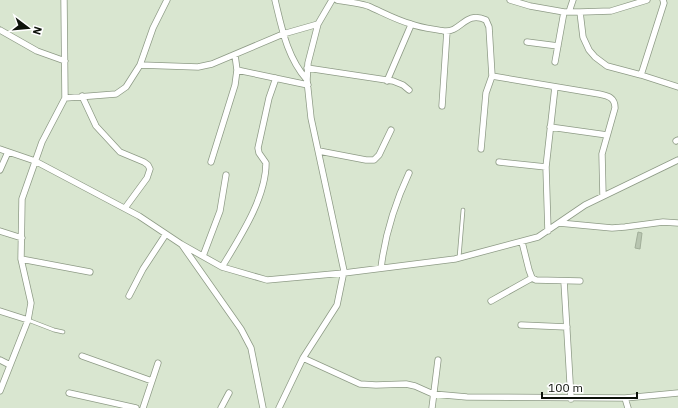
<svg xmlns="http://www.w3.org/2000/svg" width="678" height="408" font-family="'IBM Plex Sans',sans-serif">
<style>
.building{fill:#b8c5b0;stroke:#a1ae99}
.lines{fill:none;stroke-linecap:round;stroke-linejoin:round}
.service-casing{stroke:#8e9b86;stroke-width:4.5}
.minor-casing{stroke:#8e9b86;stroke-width:7}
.service{stroke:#fff;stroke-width:3}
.minor{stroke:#fff;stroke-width:5.5}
</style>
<rect width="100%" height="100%" fill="#d9e6d0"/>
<path class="building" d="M 638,232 L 642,233 L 640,249 L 635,248 Z"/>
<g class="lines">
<g class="service-casing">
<path id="service" d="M 459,258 L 463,210
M 28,320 L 54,330 L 63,332"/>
</g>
<g class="minor-casing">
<path id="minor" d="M 275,0 C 282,29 287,57 307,80
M 337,0 C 347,2 358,3 368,6 C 382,12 396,20 411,24 C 421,28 434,29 444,31 C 461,33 465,10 486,20 L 489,27 L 492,76 L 486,93 L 481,149
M 510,0 L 530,6 L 564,12 L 580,12 L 611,11 L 647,0
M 569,12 L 573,0
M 580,12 L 583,37 L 589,50 L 595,57 L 607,66 L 641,75 L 678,87
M 0,30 L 37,51 L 65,61
M 527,42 L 558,46
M 555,62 L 564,12
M 140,65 L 198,67 L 212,64 L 283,34 L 318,24
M 307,68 L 393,81 L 403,85 L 409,90
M 237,70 L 308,85
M 641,75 L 664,3 L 663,0
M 492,76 L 599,94 C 608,96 615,97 615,108 L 602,154 L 603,196
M 387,81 L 411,25
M 82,96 L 96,126 L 120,152 L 144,162 L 148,165 L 150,169 L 147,178 L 125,208
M 65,98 L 116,94 L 126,87 L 140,65 L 153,28 L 167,0
M 442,106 L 447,31
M 550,127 L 607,135
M 676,141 L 678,140
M 0,149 L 35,161 L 139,216 L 181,244 L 222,267 L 267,280 L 344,273 L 455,259 L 538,237 L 585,205 L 678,160
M 319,151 L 366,160 L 374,160 L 379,155 L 391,130
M 211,162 L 235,85 L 237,70 L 235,55
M 499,162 L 546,167
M 0,170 L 8,152
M 559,223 L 612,228 L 625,227 L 663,222 L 678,223
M 0,231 L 22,238
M 548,231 L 546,167 L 555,87
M 522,242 L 529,270 L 532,278 L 536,280 L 580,281
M 182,245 L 241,329 L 251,348 L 263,408
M 203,256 L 220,211 L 226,175
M 21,259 L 90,272
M 222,267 C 240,237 266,198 266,163 L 259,153 L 258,148 L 269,98 L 276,78
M 381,268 C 385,235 395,203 409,173
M 564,281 L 571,399
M 129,296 L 143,269 L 166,234
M 491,301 L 532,278
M 0,311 L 28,320
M 521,325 L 567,327
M 82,356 L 152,381
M 303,358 L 360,384 L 376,385 L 406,384 L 415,386 L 433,394 L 467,397 L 625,398 L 678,393
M 0,360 L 10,365
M 0,391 L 28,320 L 31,303 L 21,259 L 22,199 L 42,142 L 65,98 L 64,0
M 69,393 L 136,408
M 625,398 L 628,408
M 143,408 L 158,363
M 221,408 L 229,393
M 279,408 L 303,358 L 337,305 L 344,271 L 311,118 L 307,80 L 308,63 L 318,24 L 332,0
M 432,408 L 438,360"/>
</g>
<use href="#service" class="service"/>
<use href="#minor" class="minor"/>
</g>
<g transform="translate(28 28) rotate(106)" stroke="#ffffff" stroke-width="3" paint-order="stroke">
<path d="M0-3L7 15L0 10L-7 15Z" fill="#0d120a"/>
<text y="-6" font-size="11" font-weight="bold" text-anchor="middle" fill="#0d120a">N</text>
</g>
<path d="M542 392v6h95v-6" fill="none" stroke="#0d120a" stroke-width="2"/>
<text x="548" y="392" font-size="12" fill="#0d120a" stroke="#ffffff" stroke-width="3" paint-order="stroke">100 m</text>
</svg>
